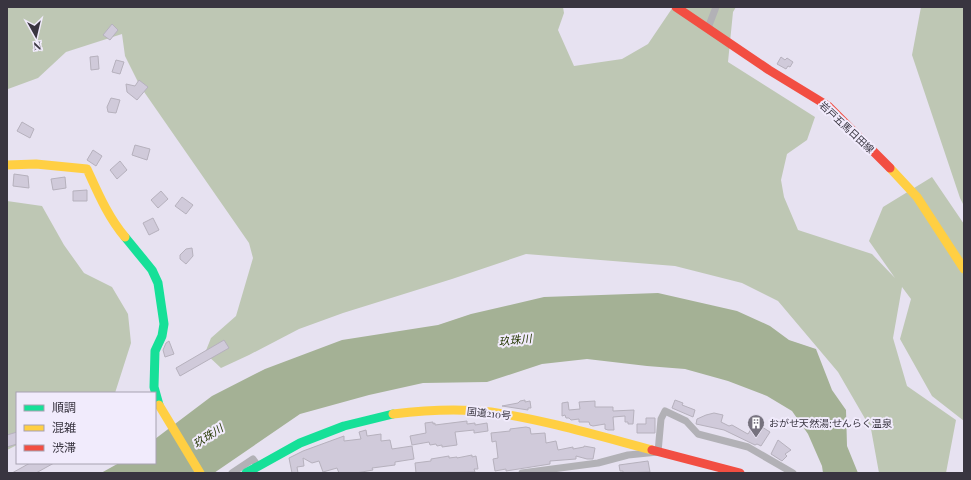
<svg xmlns="http://www.w3.org/2000/svg" width="971" height="480" font-family="'Playfair Display','Noto Sans JP',serif">
<style>
.forest{fill:#bec7b4}
.water{fill:#a4b195}
.building{fill:#d0cada;stroke:#b6b1bd}
.lines{fill:none;stroke-linecap:round;stroke-linejoin:round}
.street{stroke:#b2b1b6;stroke-width:7}
.fast{stroke:#16e098;stroke-width:9}
.slow{stroke:#ffcf43;stroke-width:9}
.jam{stroke:#f24e42;stroke-width:9}
.labels{text-anchor:middle;stroke-width:4;stroke-linejoin:round;paint-order:stroke}
.street-label{font-size:10px;fill:#393540;stroke:#f1ebfc}
.poi-label{font-size:10px;fill:#393540;stroke:#f1ebfc;text-anchor:start}
.water-label{font-size:11px;font-style:italic;fill:#263904;stroke:#f1ebfc}
</style>
<rect width="100%" height="100%" fill="#e7e2f1"/>
<path class="forest" d="M 7,7 L 563,7 L 564,13 L 558,30 L 574,66 L 622,59 L 648,44 L 673,7 L 736,7 L 733,12 L 728,62 L 815,117 L 807,140 L 787,154 L 781,180 L 784,197 L 798,230 L 872,254 L 895,278 L 869,241 L 883,207 L 932,177 L 964,224 L 964,421 L 932,396 L 900,339 L 911,299 L 902,287 L 893,338 L 907,386 L 956,420 L 946,473 L 879,473 L 871,429 L 838,372 L 778,301 L 742,283 L 675,266 L 526,254 L 452,279 L 343,313 L 299,329 L 249,355 L 221,368 L 205,353 L 211,338 L 236,316 L 253,258 L 249,243 L 140,86 L 125,56 L 122,34 L 66,52 L 38,78 L 8,89 Z
M 921,7 L 964,7 L 964,206 L 960,198 L 912,55 Z
M 7,201 L 42,206 L 64,245 L 84,273 L 112,287 L 128,314 L 131,343 L 115,393 L 17,393 L 17,445 L 7,450 Z"/>
<path class="water" d="M 658,293 L 737,311 L 770,326 L 789,340 L 816,349 L 832,390 L 846,410 L 847,446 L 858,473 L 823,473 L 822,466 L 808,434 L 792,411 L 767,396 L 728,381 L 685,369 L 647,366 L 587,359 L 542,364 L 487,382 L 423,383 L 369,395 L 300,414 L 214,473 L 101,473 L 119,463 L 155,463 L 155,439 L 212,396 L 265,369 L 342,340 L 438,325 L 471,314 L 544,297 Z"/>
<path class="building" d="M 112,24 L 118,30 L 110,40 L 103,35 Z
M 98,56 L 99,69 L 91,70 L 90,57 Z
M 781,57 L 785,60 L 787,58 L 793,62 L 790,67 L 788,66 L 786,69 L 777,64 Z
M 116,60 L 124,62 L 120,74 L 112,72 Z
M 139,80 L 148,87 L 137,100 L 127,92 L 126,84 L 135,86 Z
M 111,98 L 120,100 L 116,113 L 108,112 L 107,107 Z
M 22,122 L 34,129 L 30,138 L 17,131 Z
M 135,145 L 150,149 L 147,160 L 132,155 Z
M 93,150 L 102,156 L 96,166 L 87,160 Z
M 120,161 L 127,170 L 117,179 L 110,170 Z
M 14,174 L 28,176 L 29,188 L 13,186 Z
M 65,177 L 66,188 L 53,190 L 51,179 Z
M 87,190 L 87,201 L 73,201 L 73,191 Z
M 161,191 L 168,199 L 158,208 L 151,200 Z
M 182,197 L 193,205 L 186,214 L 175,206 Z
M 153,218 L 159,230 L 149,235 L 143,223 Z
M 192,248 L 193,256 L 186,264 L 180,259 L 180,255 L 186,249 Z
M 224,340 L 229,348 L 180,376 L 176,368 Z
M 169,341 L 174,354 L 165,357 L 163,350 L 166,343 Z
M 525,400 L 525,402 L 530,401 L 531,408 L 528,408 L 528,410 L 502,406 L 518,403 L 520,401 Z
M 675,400 L 683,403 L 682,405 L 695,410 L 693,417 L 672,408 Z
M 595,401 L 595,407 L 613,407 L 613,411 L 634,410 L 633,424 L 628,424 L 628,422 L 625,422 L 625,416 L 613,417 L 614,430 L 608,430 L 605,429 L 605,424 L 593,426 L 590,425 L 589,422 L 579,422 L 579,419 L 571,420 L 569,418 L 566,418 L 565,415 L 562,416 L 562,403 L 568,402 L 569,410 L 580,409 L 579,402 Z
M 714,413 L 723,415 L 721,422 L 729,426 L 732,425 L 746,433 L 748,434 L 753,426 L 756,428 L 759,425 L 770,432 L 761,446 L 757,444 L 755,445 L 724,430 L 696,424 L 697,419 L 706,415 Z
M 646,418 L 655,418 L 655,433 L 637,433 L 637,424 L 646,424 Z
M 467,421 L 467,424 L 475,423 L 475,425 L 487,423 L 488,431 L 474,433 L 474,430 L 455,432 L 457,445 L 442,447 L 442,445 L 437,446 L 436,444 L 430,445 L 429,442 L 412,445 L 410,436 L 426,433 L 425,423 L 433,422 L 433,424 L 435,423 L 435,425 Z
M 526,427 L 530,428 L 531,434 L 545,433 L 546,443 L 556,441 L 558,450 L 573,447 L 573,449 L 584,447 L 584,446 L 595,448 L 593,459 L 587,459 L 576,456 L 576,459 L 550,461 L 550,464 L 506,471 L 506,469 L 495,471 L 493,459 L 498,458 L 496,441 L 492,442 L 491,433 L 510,431 L 510,429 Z
M 366,430 L 367,436 L 381,434 L 381,441 L 390,440 L 392,449 L 412,446 L 414,459 L 395,462 L 395,465 L 372,468 L 373,470 L 356,473 L 339,473 L 337,468 L 323,472 L 319,461 L 312,463 L 303,458 L 304,466 L 297,467 L 298,473 L 292,473 L 289,458 L 303,451 L 344,436 L 344,441 L 361,439 L 359,432 Z
M 17,432 L 17,444 L 7,447 L 7,435 Z
M 778,440 L 791,450 L 785,454 L 787,456 L 782,461 L 771,454 Z
M 472,455 L 472,457 L 476,456 L 478,469 L 474,469 L 475,472 L 416,473 L 415,463 L 431,461 L 431,459 L 449,456 L 449,458 L 457,457 L 457,458 Z
M 648,461 L 650,472 L 623,473 L 623,471 L 620,471 L 619,465 Z
M 30,463 L 54,463 L 36,473 L 12,473 Z"/>
<g class="lines">
<path class="street" d="M 708,28 L 716,7
M 232,473 L 253,459 L 258,466
M 522,473 L 598,463 L 628,455 L 658,452 L 661,419 L 665,411 L 686,421 L 698,434 L 748,447 L 793,473"/>
<path class="fast" d="M 125,237 L 152,270 L 158,283 L 164,324 L 162,336 L 155,351 L 154,387 L 159,405
M 246,473 L 300,443 L 344,426 L 393,414"/>
<path class="slow" d="M 7,165 L 36,164 L 87,169 C 98,193 108,217 125,237
M 890,168 L 917,197 L 964,269
M 159,405 L 200,473
M 393,414 C 425,410 458,408 491,412 C 545,420 599,436 652,450"/>
<path class="jam" d="M 676,7 L 769,70 L 828,106 L 890,168
M 652,450 L 740,473"/>
</g>
<defs>
<g id="building-pin" transform="scale(0.9)"><path d="M0 17L-7.5 6A9.5 9.5 0 1 1 7.5 6Z" fill="#76727e" stroke="#f1ebfc"/><path d="M-4-6H4V6H1V3H-1V6H-4ZM-2.5-4.3h1.7v1.8h-1.7ZM.8-4.3h1.7v1.8H.8ZM-2.5-1h1.7V.8h-1.7ZM.8-1h1.7V.8H.8Z" fill="#fff"/></g>
</defs>
<g fill-rule="evenodd">
<use href="#building-pin" x="756" y="423"/>
</g>
<g class="labels">
<g class="street-label">
<text transform="translate(847 127) rotate(43)" y="4">岩戸五馬日田線</text>
<text transform="translate(489 413) rotate(6)" y="4">国道210号</text>
</g>
<g class="poi-label">
<text x="769" y="427">おがせ天然湯;せんらく温泉</text>
</g>
<g class="water-label">
<text transform="translate(515 340) rotate(-6)" y="4">玖珠川</text>
<text transform="translate(208 436) rotate(-33)" y="4">玖珠川</text>
</g>
</g>
<rect width="971" height="480" fill="none" stroke="#393540" stroke-width="16"/>
<rect x="16" y="392" width="140" height="72" fill="#f1ebfc" stroke="#a7a2b1"/>
<rect x="24" y="405" width="20" height="6" fill="#16e098" stroke="#a7a2b1"/>
<text x="52" y="412" font-size="12" fill="#393540">順調</text>
<rect x="24" y="425" width="20" height="6" fill="#ffcf43" stroke="#a7a2b1"/>
<text x="52" y="432" font-size="12" fill="#393540">混雑</text>
<rect x="24" y="445" width="20" height="6" fill="#f24e42" stroke="#a7a2b1"/>
<text x="52" y="452" font-size="12" fill="#393540">渋滞</text>
<g transform="translate(36 36) rotate(172)" stroke="#f1ebfc" stroke-width="3" paint-order="stroke">
<path d="M0-3L7 15L0 10L-7 15Z" fill="#393540"/>
<text y="-6" font-size="11" font-weight="bold" text-anchor="middle" fill="#393540">N</text>
</g>
</svg>
